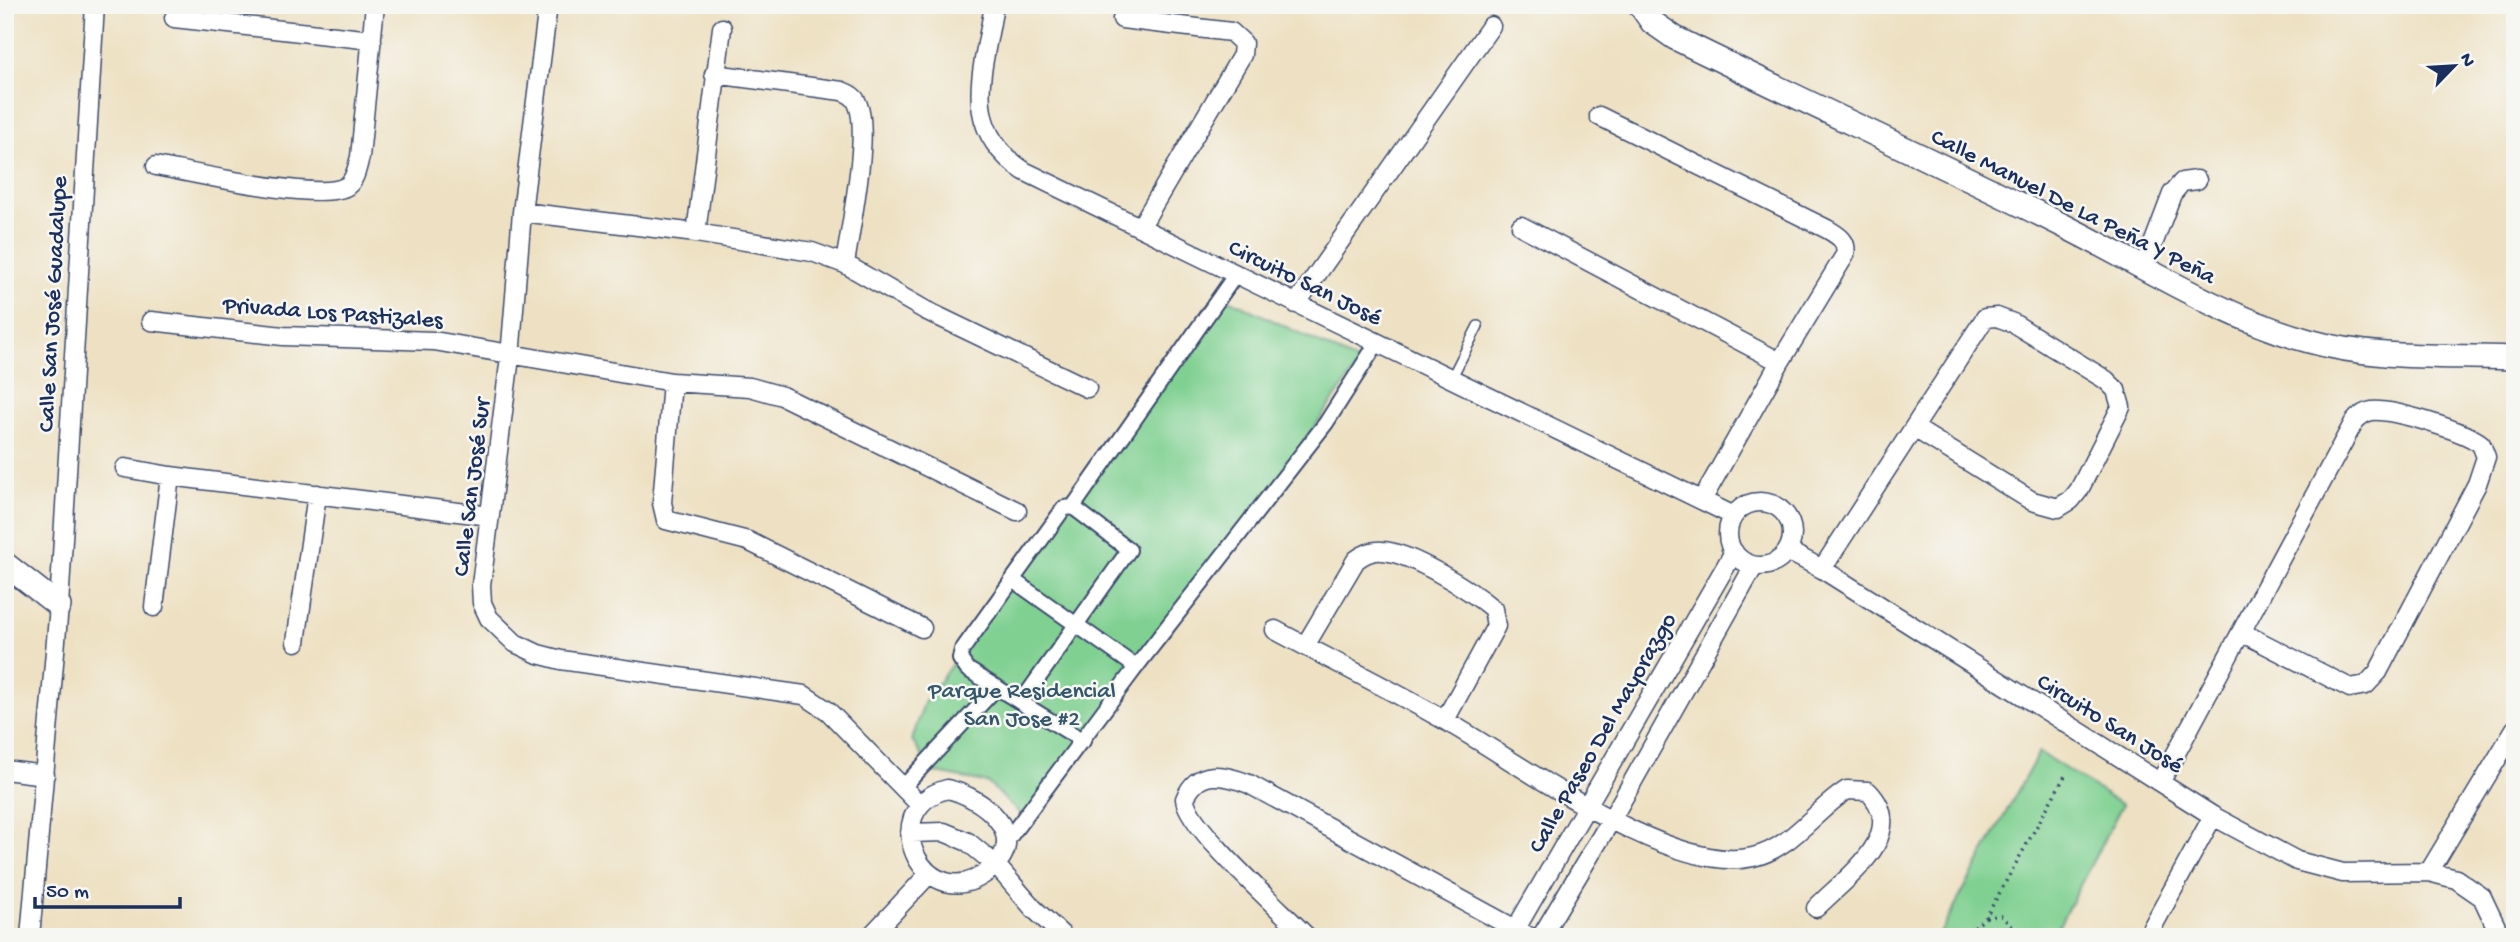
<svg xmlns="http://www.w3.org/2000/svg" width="2520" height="942" font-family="'Gochi Hand',sans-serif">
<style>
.green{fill:#7fd091;stroke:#4d8078;stroke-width:2}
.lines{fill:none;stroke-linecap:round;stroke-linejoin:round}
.service-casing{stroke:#3b4a6d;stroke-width:12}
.pedestrian-casing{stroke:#3b4a6d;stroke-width:18}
.minor-casing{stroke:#3b4a6d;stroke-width:21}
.tertiary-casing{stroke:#3b4a6d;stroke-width:26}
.path{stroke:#3b4a6d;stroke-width:3.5;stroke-dasharray:2 5;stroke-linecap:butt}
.service{stroke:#fff;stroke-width:9}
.pedestrian{stroke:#fff;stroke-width:14}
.minor{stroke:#fff;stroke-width:18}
.tertiary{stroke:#fff;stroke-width:23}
.labels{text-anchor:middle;stroke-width:5;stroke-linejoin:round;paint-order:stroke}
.street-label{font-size:24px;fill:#1b2f5e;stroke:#f6f6f2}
.park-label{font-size:24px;fill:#34576b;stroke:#f6f6f2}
</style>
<rect width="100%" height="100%" fill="#f6f6f2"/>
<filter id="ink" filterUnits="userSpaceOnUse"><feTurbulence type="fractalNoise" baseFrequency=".0143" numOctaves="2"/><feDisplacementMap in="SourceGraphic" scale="14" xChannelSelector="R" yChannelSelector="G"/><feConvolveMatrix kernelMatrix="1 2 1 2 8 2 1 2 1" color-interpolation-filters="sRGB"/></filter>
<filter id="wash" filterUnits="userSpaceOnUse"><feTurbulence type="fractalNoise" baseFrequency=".00686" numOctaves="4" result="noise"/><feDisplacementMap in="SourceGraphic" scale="28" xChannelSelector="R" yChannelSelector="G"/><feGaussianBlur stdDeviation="1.57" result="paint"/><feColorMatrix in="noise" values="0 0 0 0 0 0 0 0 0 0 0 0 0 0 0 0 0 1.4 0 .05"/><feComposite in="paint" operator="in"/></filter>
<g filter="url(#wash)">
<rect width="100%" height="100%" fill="#eee1c3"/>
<path class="green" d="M 1219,294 L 1360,363 L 1032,825 L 988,783 L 932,772 L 912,740 L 924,703 Z
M 2039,752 L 2122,805 L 2053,937 L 1938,937 Z"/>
</g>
<g filter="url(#ink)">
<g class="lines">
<g class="service-casing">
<path id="service" d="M 1451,379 L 1478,326"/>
</g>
<g class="pedestrian-casing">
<path id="pedestrian" d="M 1073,507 L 1236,274
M 1013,580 L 1136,667
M 1022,701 L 1129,550 L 1073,507 L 1064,508 L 962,650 L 960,659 L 967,669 L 1083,741
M 904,786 L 997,687
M 1006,842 L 1136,667 L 1326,423 L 1377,343"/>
</g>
<g class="minor-casing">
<path id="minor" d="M 548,5 L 522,212 L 510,357 L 481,585 L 482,603 L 489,618 L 515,643 L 538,654 L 561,660 L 804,695 L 828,711 L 920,805
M 994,5 C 984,71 958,127 1024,171 L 1732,515
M 174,18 L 372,40
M 1122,19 L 1231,32 L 1243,43 L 1242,55 L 1141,226
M 714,74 L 842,91 C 849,94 855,96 858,105 C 870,134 850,229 845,264
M 1599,116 L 1827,229 C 1839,236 1848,241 1845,255 L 1780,362 L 1702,500
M 156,166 C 190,172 322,203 347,186 C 356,179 357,167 360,157 L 375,5
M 522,212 L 696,233 L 812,252 L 845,264 L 925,310 L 1087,388
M 1521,226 L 1780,362
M 696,233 L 722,28
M 2144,268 L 2172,194 L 2182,182 L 2197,180
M 1296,304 L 1491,26
M 151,321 L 283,336 L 434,341 L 672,382 L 750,387 L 782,396 L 1017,511
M 672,382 L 662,503 L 666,520 L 748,541 L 922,628
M 125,468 L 170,476 L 490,516
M1728 534a32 32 0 1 1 64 0a32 32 0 1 1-64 0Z
M 1788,551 L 1822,569 L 2213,816 L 2297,861 L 2343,873 L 2429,872 L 2456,879 L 2482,897 L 2501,937
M 1822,569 L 1985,318 L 1997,317 L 2013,323 L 2106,380 L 2116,390 L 2121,407 L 2079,490 L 2071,500 L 2058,508 L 2032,501 L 1916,429
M 154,607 L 170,476
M 1275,630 C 1331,660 1388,688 1444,720 C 1516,760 1671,877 1753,857 C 1792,848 1815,810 1847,790 L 1868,791 C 1911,835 1845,878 1816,908
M 296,642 L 317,494
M 1305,646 L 1356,560 C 1364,554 1372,550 1382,551 C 1410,552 1472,591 1493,609 L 1496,626 L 1445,720
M 5,770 L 45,775
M 2161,781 L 2354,422 C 2359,416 2365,412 2372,411 C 2393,409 2465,431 2481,444 L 2486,457 L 2477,484 L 2378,672 L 2366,685 L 2350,688 L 2243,633
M 947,789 C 981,796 1032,835 991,869 C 927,923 871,810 947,789 Z
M 910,833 L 944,832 L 968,842 L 996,865 L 1033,908 L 1064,937
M 2429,872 L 2515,729
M 30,937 L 59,606 L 95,5
M 870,937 L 928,875
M 1307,937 C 1283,912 1187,827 1185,799 C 1197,768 1224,774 1249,784 L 1530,937
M 1511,937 L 1734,552
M 1541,937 L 1611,820 L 1754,566
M 2147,937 L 2213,816"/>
</g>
<g class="tertiary-casing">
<path id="tertiary" d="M 1640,5 L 1652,22 L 1675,38 C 1805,102 1936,162 2066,227 C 2146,267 2222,317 2309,341 C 2375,360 2447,355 2515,358
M 5,564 L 59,606"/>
</g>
<path class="path" d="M 1986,917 L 2001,916 L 2023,937
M 1964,937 L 1986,917 L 2066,774"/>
<use href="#service" class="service"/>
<use href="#pedestrian" class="pedestrian"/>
<use href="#minor" class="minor"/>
<use href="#tertiary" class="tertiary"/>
</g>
</g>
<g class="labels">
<g class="street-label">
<text transform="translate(2074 205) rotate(27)" y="8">Calle Manuel De La Peña Y Peña</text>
<text transform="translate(1306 281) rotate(26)" y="8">Circuito San José</text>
<text transform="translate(51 304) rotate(-87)" y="8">Calle San José Guadalupe</text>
<text transform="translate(333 311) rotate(4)" y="8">Privada Los Pastizales</text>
<text transform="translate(470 487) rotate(-83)" y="8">Calle San José Sur</text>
<text transform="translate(2111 722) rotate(32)" y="8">Circuito San José</text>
<text transform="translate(1601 732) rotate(-60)" y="8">Calle Paseo Del Mayorazgo</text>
</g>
<g class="park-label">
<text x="1022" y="697">Parque Residencial<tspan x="1022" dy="28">San Jose #2</tspan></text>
</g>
</g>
<rect width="2520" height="942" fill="none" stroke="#f6f6f2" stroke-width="28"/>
<g transform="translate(2454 66) rotate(65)" stroke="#f6f6f2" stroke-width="5" paint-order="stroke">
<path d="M0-5L12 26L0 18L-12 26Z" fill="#1b2f5e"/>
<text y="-10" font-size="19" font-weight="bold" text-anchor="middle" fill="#1b2f5e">N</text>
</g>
<path d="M35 897v10h145v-10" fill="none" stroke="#1b2f5e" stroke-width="3.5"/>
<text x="46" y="897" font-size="21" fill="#1b2f5e" stroke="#f6f6f2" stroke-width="5" paint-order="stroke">50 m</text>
</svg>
